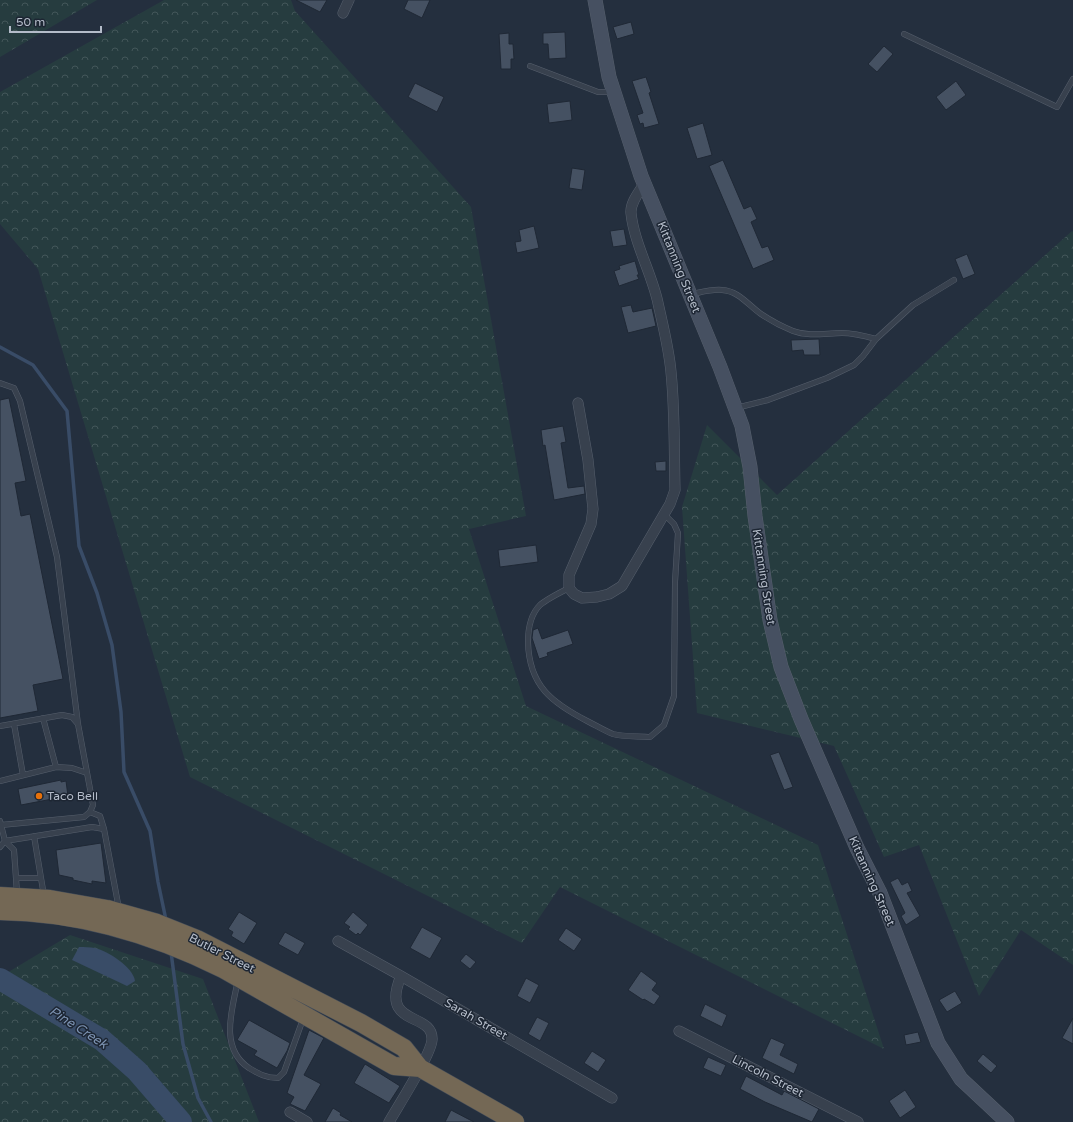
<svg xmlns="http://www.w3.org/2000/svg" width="1073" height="1122" font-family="'Varela Round',sans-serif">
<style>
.forest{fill:url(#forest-crowns)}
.water{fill:#394c67}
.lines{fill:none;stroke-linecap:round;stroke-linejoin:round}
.stream{stroke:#394c67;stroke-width:3.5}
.river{stroke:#394c67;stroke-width:22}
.building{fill:#455162;stroke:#1f2835}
.lane-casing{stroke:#565f6c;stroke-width:6}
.street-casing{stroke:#565f6c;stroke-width:11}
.secondary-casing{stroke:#565f6c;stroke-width:15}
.highway-casing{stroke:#434c59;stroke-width:19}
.lane{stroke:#38414e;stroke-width:5}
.street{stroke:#38414e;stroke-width:10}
.secondary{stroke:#465061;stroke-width:14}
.highway{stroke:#746855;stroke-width:18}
.food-dot{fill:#e8710a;stroke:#1d2633;stroke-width:1.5}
.labels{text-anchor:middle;stroke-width:3;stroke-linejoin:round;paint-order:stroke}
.street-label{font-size:12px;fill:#b4bcc9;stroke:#1d2633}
.poi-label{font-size:12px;fill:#b4bcc9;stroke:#1d2633;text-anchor:start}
.water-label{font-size:13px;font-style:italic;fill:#7c92b1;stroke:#1d2633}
</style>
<defs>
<pattern id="forest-crowns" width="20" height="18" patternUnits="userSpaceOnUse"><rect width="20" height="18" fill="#263c3f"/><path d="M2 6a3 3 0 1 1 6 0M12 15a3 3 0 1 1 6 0" fill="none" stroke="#435659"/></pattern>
</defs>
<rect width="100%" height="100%" fill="#242f3e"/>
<path class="forest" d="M 0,0 L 97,0 L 0,57 Z
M 164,0 L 291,0 L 295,11 L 471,207 L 526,516 L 469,529 L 526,706 L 818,845 L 884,1049 L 560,887 L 522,943 L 190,777 L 38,269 L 0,224 L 0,92 Z
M 1072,231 L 1073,232 L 1073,965 L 1021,930 L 979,996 L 919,845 L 884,857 L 834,746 L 697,713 L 682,507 L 707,425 L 777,495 Z
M 70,935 L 203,979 L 259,1122 L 0,1122 L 0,977 Z"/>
<path class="water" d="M 79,947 C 84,947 90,947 95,948 C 108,951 133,967 135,981 L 127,986 L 72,960 Z"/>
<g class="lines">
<path class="stream" d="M 0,347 L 33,365 L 67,411 L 79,546 L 97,593 L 112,645 L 121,712 L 124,772 L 150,831 L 158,882 L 166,920
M 171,952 L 183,1044 L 198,1098 L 211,1122"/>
<path class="river" d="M 0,979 L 102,1040 L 137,1071 L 181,1122"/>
</g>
<path class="building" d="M 296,0 L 327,0 L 320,12 Z
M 408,0 L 430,0 L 422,18 L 404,9 Z
M 631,22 L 634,34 L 617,39 L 613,27 Z
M 565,32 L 566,58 L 549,59 L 548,44 L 543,44 L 543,33 Z
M 509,33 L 509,44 L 513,44 L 514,59 L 511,59 L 511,69 L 501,69 L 499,34 Z
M 884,46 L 893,54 L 877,72 L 868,64 Z
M 646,77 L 651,92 L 649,93 L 659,124 L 644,128 L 643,123 L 640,124 L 637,115 L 643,113 L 632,81 Z
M 956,81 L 966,95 L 946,110 L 936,97 Z
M 415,83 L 444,97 L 437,112 L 408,97 Z
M 570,101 L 572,120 L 549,123 L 547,104 Z
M 703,123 L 712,155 L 697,159 L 687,128 Z
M 723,160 L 744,209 L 751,206 L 757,219 L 751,222 L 762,248 L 768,246 L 774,260 L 753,269 L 709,166 Z
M 572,168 L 585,170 L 582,190 L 569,188 Z
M 534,226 L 539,248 L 517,253 L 515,242 L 521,241 L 519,230 Z
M 624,229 L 627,245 L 613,247 L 610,231 Z
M 967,254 L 975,274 L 963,279 L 955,259 Z
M 635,261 L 639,275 L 637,275 L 639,279 L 619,286 L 614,271 L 620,269 L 619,266 Z
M 631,305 L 633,312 L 652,308 L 656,326 L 628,333 L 621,307 Z
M 819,339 L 820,355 L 804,355 L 803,350 L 792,351 L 791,340 Z
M 9,398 L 26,481 L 15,483 L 21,516 L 30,514 L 63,679 L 33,685 L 38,711 L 0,718 L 0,400 Z
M 563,426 L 566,442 L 561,443 L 568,488 L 584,486 L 585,494 L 554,500 L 545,445 L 543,446 L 541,430 Z
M 666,461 L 666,471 L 656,471 L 655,462 Z
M 536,545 L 538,562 L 500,567 L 498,550 Z
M 538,628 L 542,639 L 568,630 L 573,644 L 547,653 L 548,656 L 539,659 L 532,638 L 533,630 Z
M 779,752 L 793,787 L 784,790 L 770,755 Z
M 61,780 L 61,782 L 66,781 L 68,796 L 21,805 L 18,789 Z
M 101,843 L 106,883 L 92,881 L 92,884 L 73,880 L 73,878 L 59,875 L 56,850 Z
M 898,878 L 902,885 L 908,882 L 912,891 L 907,893 L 920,916 L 906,925 L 901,916 L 905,913 L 890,882 Z
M 239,912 L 257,923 L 244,944 L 231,936 L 233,932 L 228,929 Z
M 353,912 L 368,925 L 360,935 L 358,933 L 356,935 L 348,929 L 350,927 L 344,923 Z
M 422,927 L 442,938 L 430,959 L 410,948 Z
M 566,928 L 582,939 L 574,951 L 558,940 Z
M 285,932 L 305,943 L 298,955 L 278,944 Z
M 466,954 L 476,962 L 470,969 L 460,961 Z
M 641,971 L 657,983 L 652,990 L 660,996 L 654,1005 L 644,999 L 643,1000 L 628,990 Z
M 526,978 L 539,985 L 530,1003 L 517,996 Z
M 955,991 L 962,1003 L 947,1012 L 939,1000 Z
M 705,1004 L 727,1015 L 722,1027 L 700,1016 Z
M 537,1017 L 549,1023 L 540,1041 L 528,1034 Z
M 1073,1018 L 1073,1044 L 1062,1038 Z
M 249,1020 L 290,1043 L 287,1051 L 277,1068 L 254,1055 L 257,1051 L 237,1040 Z
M 309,1030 L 324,1038 L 304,1075 L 321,1084 L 305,1111 L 290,1104 L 294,1097 L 287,1093 Z
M 918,1032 L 921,1042 L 906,1045 L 904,1035 Z
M 771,1038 L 785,1044 L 780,1055 L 798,1064 L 794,1074 L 762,1058 Z
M 592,1051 L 606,1060 L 598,1072 L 584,1063 Z
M 983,1054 L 997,1066 L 991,1073 L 977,1061 Z
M 708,1057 L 726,1065 L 721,1076 L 703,1068 Z
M 365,1064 L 400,1086 L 389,1103 L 354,1083 Z
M 746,1076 L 782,1095 L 784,1091 L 819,1109 L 812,1122 L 765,1102 L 740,1089 Z
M 905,1090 L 916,1107 L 900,1118 L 889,1101 Z
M 333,1108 L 341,1113 L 340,1115 L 352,1122 L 325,1122 Z
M 451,1110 L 474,1122 L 445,1122 Z"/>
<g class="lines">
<g class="lane-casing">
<path id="lane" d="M 904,34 L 1057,107 L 1073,79
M 530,66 L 598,92 L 613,92
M 692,294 C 702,292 712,289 722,290 C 739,291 748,305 761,314 C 770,320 783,327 793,331 C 809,337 826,333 842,333 C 854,333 865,336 876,339
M 0,383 L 14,388 L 20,401 L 57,557 L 78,724 L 93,805 L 90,812 L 84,817 L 1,825
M 736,408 L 768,400 L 827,378 L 854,365 L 863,356 L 876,339 L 913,305 L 954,280
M 569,588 C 561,592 547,599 540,605 C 530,615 528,628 528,642 C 529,686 552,703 589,722 C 597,726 605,731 613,734 C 623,737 639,736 650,737 L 664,725 L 674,696 L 675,582 L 678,533 L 674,524 L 664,514
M 43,718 L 56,767
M 14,724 L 23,775
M 0,726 L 62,715 L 72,717 L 78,724
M 0,781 L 56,767 L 72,768 L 87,773
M 90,812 L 100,816 L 104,829
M 0,821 L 5,841 L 14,850 L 17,893
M 34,836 L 44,896
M 0,847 L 5,841 L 92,827 L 104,829 L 119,909
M 16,878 L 41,878
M 238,980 C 232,1010 219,1048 249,1068 C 259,1074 266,1078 278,1078 L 284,1072 L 303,1019"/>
</g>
<g class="street-casing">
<path id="street" d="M 343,13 L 349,0
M 578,403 L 588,460 L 593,509 L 591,524 L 569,575 L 569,588 L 574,594 L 582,598 L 597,597 L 609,594 L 622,586 L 670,504 L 675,490 C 674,451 675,411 671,372 C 669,349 663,326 658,303 C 652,274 634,243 631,213 C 630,203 639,192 644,184
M 338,941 L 401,976 L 612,1098
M 679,1031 L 858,1122
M 290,1112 L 307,1122
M 389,1122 C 398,1106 431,1055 432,1040 C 434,1011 379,1028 401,976"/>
</g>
<g class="secondary-casing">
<path id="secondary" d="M 595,0 L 609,77 L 641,176 L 720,367 L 742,426 L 750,467 L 755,516 L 770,620 L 781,667 L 801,719 L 857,848 L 880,893 L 938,1043 L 961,1079 L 1007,1122"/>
</g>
<g class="highway-casing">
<path id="highway" d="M 0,896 L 50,899 L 107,909 L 157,923 L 197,939 L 361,1023 L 404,1048 L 420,1068 L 515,1122
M 0,911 C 78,912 153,934 223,969 L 394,1066 L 420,1068"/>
</g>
<use href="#lane" class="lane"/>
<use href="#street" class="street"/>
<use href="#secondary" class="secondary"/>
<use href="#highway" class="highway"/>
</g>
<circle class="food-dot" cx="39" cy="796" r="4"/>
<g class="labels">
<g class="street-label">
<text transform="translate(679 267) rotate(68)" y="4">Kittanning Street</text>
<text transform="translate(764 577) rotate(81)" y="4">Kittanning Street</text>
<text transform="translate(872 881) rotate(66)" y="4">Kittanning Street</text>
<text transform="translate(222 953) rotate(27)" y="4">Butler Street</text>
<text transform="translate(476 1019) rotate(30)" y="4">Sarah Street</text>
<text transform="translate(768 1076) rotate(27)" y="4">Lincoln Street</text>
</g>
<g class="poi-label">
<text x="47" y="800">Taco Bell</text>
</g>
<g class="water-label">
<text transform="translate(79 1027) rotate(33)" y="5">Pine Creek</text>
</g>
</g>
<path d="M10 26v6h91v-6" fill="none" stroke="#b4bcc9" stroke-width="2"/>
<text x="16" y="26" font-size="12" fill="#b4bcc9" stroke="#1d2633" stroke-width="3" paint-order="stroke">50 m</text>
</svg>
